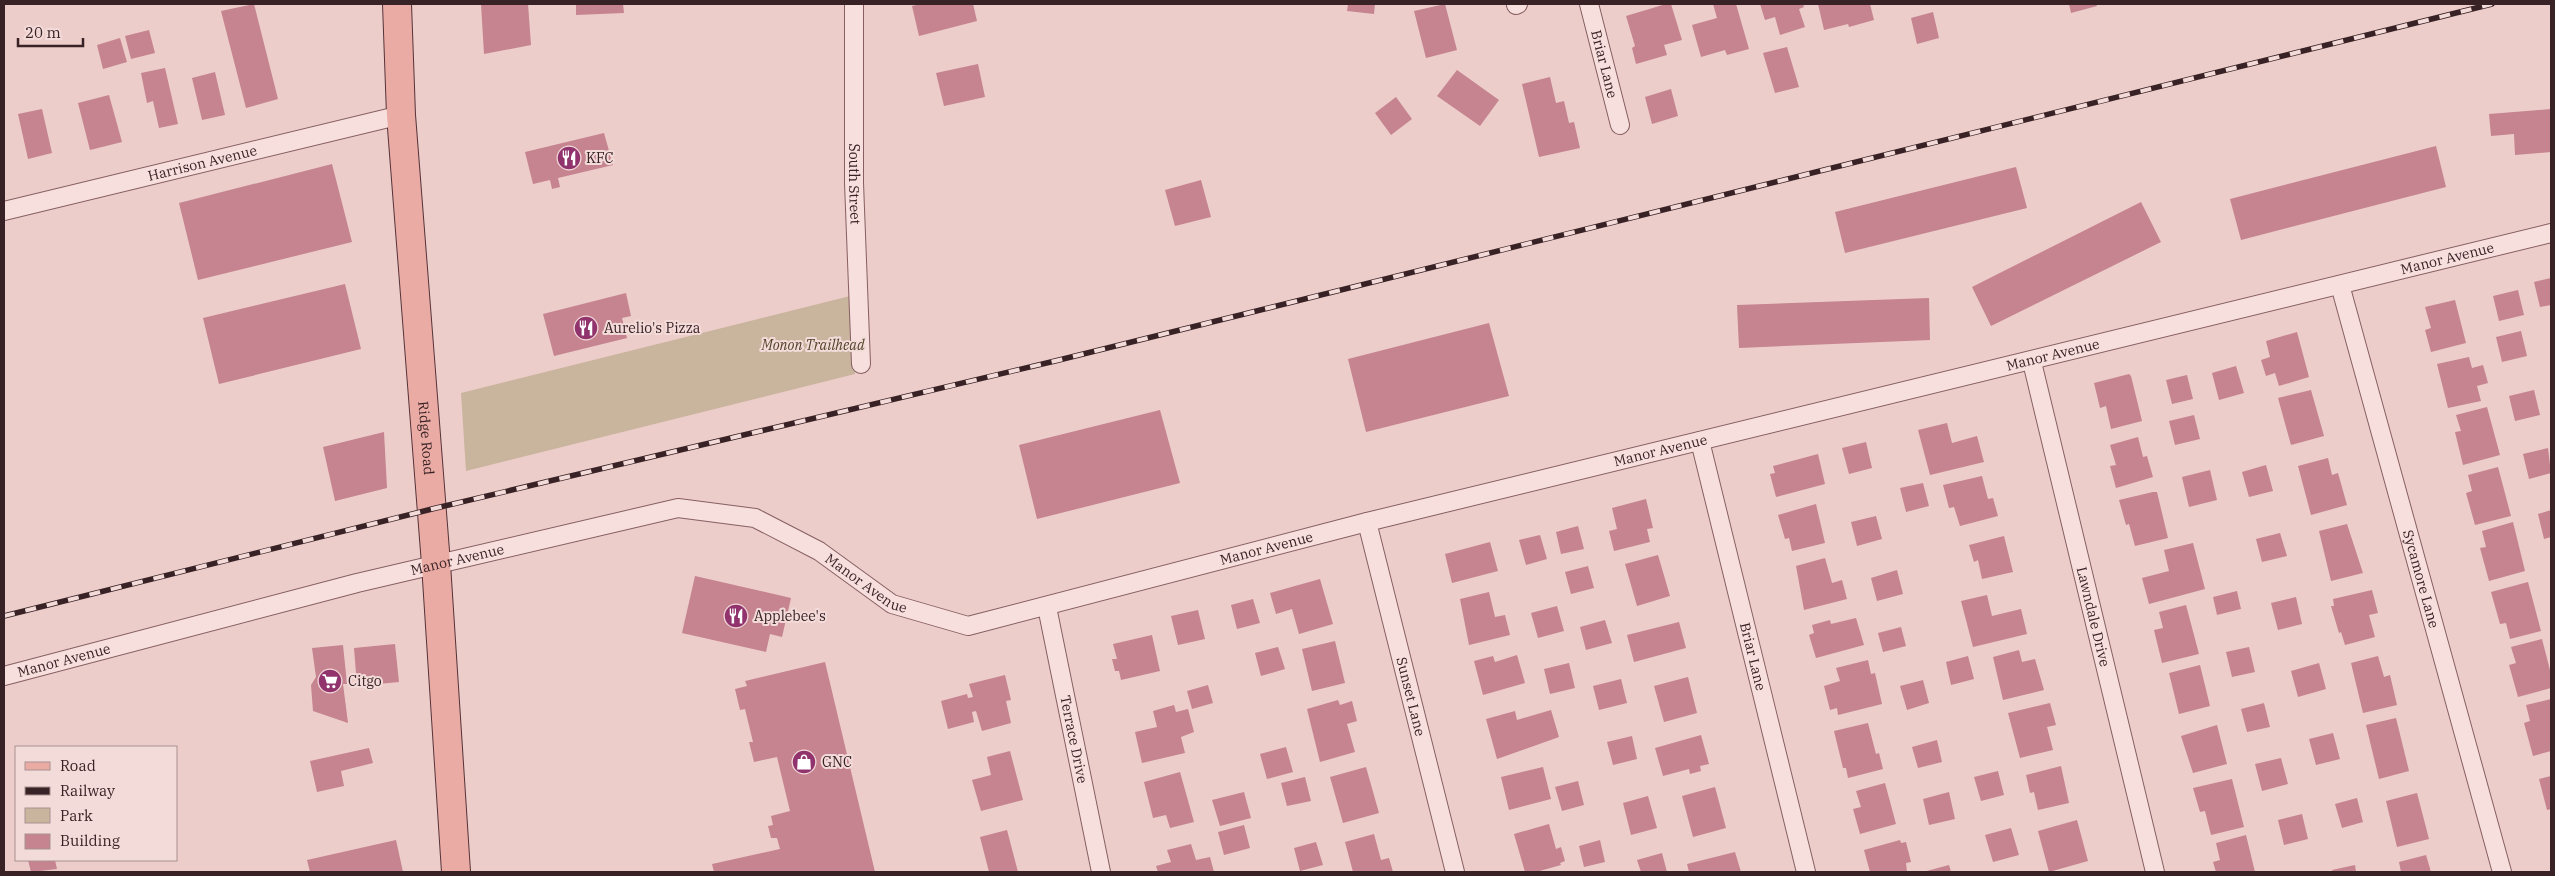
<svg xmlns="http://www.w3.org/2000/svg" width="2555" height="876" font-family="'IBM Plex Serif',serif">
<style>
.green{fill:#c9b49e}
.building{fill:#c68390}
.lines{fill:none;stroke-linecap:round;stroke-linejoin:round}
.street-casing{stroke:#875f63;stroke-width:20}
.primary-casing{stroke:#553338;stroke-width:30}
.street{stroke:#f7dfdd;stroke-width:18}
.primary{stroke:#ebaba5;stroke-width:28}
.rail-casing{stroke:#392225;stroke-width:5.5}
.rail{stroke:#f3dbd9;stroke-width:4;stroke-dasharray:11;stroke-linecap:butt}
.labels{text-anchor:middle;stroke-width:4;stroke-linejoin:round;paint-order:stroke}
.street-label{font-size:14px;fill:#392225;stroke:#f3dbd9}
.poi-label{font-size:14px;fill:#392225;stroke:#f3dbd9;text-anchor:start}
.park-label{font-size:14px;font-style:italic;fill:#53442a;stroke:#f3dbd9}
</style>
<rect width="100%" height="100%" fill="#eccdca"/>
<path class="green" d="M 854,295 L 855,374 L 466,471 L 461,393 Z"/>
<path class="building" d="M 254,4 L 278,99 L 246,108 L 221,11 Z
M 481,4 L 528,4 L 531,45 L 484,54 Z
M 576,4 L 623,4 L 624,13 L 576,15 Z
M 921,4 L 973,4 L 977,21 L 919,36 L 912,6 Z
M 1348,4 L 1375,4 L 1374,14 L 1347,11 Z
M 1445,4 L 1457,50 L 1426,58 L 1414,11 Z
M 1666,4 L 1671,4 L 1682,40 L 1664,45 L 1667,55 L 1636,64 L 1632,48 L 1635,46 L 1626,16 Z
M 1713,4 L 1736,4 L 1749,49 L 1727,55 L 1725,50 L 1701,57 L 1692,25 L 1717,18 Z
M 1760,4 L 1803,4 L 1804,7 L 1799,9 L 1805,27 L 1780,35 L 1775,17 L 1765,20 Z
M 1818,4 L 1870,4 L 1874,20 L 1849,27 L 1848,24 L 1824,30 Z
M 2069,4 L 2096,4 L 2097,6 L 2071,13 Z
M 1933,12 L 1939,38 L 1917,44 L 1911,18 Z
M 149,30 L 155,53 L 131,59 L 125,36 Z
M 120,38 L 127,62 L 103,69 L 97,45 Z
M 1787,47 L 1799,87 L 1775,93 L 1763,53 Z
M 978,64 L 985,97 L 944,106 L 936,73 Z
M 165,68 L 178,124 L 159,128 L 153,101 L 147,103 L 141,73 Z
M 1457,70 L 1499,100 L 1480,126 L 1437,96 Z
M 215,72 L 225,115 L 202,120 L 192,78 Z
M 1550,77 L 1556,103 L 1564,101 L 1569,123 L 1574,122 L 1580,148 L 1539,157 L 1522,84 Z
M 1671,89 L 1678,116 L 1652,124 L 1645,97 Z
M 109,95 L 122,142 L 90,150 L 78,103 Z
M 1396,97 L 1412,119 L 1391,135 L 1375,113 Z
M 42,109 L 52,153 L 28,159 L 18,114 Z
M 2551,109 L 2551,152 L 2515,155 L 2514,134 L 2491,136 L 2489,114 Z
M 604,133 L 613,165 L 558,178 L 560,187 L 552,189 L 550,180 L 533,184 L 525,152 Z
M 2436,146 L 2446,187 L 2241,240 L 2230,199 Z
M 332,164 L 352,242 L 198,280 L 179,203 Z
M 2016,167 L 2027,208 L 1845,253 L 1835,212 Z
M 1201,180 L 1211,217 L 1175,226 L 1165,190 Z
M 2141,202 L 2161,242 L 1991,326 L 1972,287 Z
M 2551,278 L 2551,305 L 2540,307 L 2534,282 Z
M 345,284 L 361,349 L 219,384 L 203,318 Z
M 2518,290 L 2524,315 L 2499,321 L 2493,296 Z
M 626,293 L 631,316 L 622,318 L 627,338 L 554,356 L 543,314 Z
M 1929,298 L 1930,340 L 1739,348 L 1737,305 Z
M 2455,300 L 2466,343 L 2431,352 L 2425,330 L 2431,328 L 2425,307 Z
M 1489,323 L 1509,396 L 1366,432 L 1348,359 Z
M 2521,331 L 2527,356 L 2502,362 L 2496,337 Z
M 2297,332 L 2309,377 L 2279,386 L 2275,373 L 2266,376 L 2261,360 L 2270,357 L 2266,341 Z
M 2469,357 L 2472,368 L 2483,365 L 2488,383 L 2477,386 L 2481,401 L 2448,408 L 2437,364 Z
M 2236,366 L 2244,393 L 2219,400 L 2212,373 Z
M 2129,374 L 2131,376 L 2142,421 L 2111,429 L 2106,406 L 2100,408 L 2094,383 Z
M 2187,375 L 2193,399 L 2172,404 L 2166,380 Z
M 2311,390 L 2324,436 L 2291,445 L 2278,398 Z
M 2534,390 L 2540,415 L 2515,421 L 2509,396 Z
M 2487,407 L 2500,455 L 2463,465 L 2455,432 L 2461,431 L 2456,415 Z
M 1160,410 L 1180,483 L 1037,519 L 1019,445 Z
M 2194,415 L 2200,439 L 2175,445 L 2169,421 Z
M 1947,423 L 1952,443 L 1977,436 L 1984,462 L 1930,475 L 1918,430 Z
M 384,432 L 387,488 L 335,501 L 323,447 Z
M 2138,437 L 2143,457 L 2147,456 L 2153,477 L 2116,488 L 2110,466 L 2116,465 L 2110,445 Z
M 1866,442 L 1872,468 L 1849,474 L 1842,448 Z
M 2548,448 L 2551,473 L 2529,479 L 2523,454 Z
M 1818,454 L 1825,484 L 1776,497 L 1770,474 L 1775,473 L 1773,466 Z
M 2328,458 L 2332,475 L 2338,473 L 2347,505 L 2311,515 L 2298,466 Z
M 2266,465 L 2273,491 L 2249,497 L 2242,472 Z
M 2498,467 L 2511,516 L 2475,525 L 2466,493 L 2472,491 L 2468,475 Z
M 2210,470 L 2217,500 L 2189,507 L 2182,477 Z
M 1982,476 L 1988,499 L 1993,498 L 1998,516 L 1960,526 L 1954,507 L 1949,508 L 1943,485 Z
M 1923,483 L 1929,506 L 1906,512 L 1900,488 Z
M 2153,492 L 2157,492 L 2168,538 L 2135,546 L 2129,524 L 2126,525 L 2119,500 Z
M 1646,499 L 1653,528 L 1647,529 L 1650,542 L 1614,551 L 1609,531 L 1617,529 L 1612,508 Z
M 1816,504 L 1825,543 L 1792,551 L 1789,538 L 1785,539 L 1778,515 Z
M 2551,510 L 2551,537 L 2544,539 L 2538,514 Z
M 1876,516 L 1882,539 L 1857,546 L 1851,522 Z
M 2513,522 L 2525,571 L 2489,581 L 2480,548 L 2486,547 L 2482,531 Z
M 2347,524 L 2363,573 L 2331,581 L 2319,531 Z
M 1578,526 L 1584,549 L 1561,554 L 1556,532 Z
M 2280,533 L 2287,556 L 2262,562 L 2256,539 Z
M 1540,535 L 1547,559 L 1526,565 L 1519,540 Z
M 2004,536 L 2013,572 L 1982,579 L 1978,560 L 1974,562 L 1969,545 Z
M 1490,542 L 1498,571 L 1452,583 L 1445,554 Z
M 2193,543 L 2205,589 L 2149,604 L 2142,578 L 2169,571 L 2164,550 Z
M 1658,555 L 1670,596 L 1637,606 L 1625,564 Z
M 1825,558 L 1832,583 L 1842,580 L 1847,599 L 1804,610 L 1796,566 Z
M 1588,566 L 1594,588 L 1571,594 L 1565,572 Z
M 1897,570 L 1903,594 L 1877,601 L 1871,578 Z
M 695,576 L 791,598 L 782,637 L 770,634 L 766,652 L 682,633 Z
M 1320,579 L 1333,624 L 1299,634 L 1292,609 L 1276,614 L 1270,593 Z
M 2528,582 L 2541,631 L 2510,639 L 2506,623 L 2500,624 L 2491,592 Z
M 2372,590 L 2378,613 L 2369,615 L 2375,637 L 2345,645 L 2341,632 L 2339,633 L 2331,606 L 2334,606 L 2333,599 Z
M 2237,591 L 2241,609 L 2217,615 L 2213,597 Z
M 1489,592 L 1495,617 L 1505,615 L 1510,635 L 1469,645 L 1460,599 Z
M 1987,595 L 1992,616 L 2021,609 L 2027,634 L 1973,647 L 1961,601 Z
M 2296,597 L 2302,624 L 2278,630 L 2271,603 Z
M 1253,599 L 1260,623 L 1237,629 L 1231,605 Z
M 2186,605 L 2199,654 L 2162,663 L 2154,630 L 2163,628 L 2159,612 Z
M 1557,606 L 1564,631 L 1538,638 L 1531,613 Z
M 1198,610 L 1205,639 L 1178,645 L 1171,616 Z
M 1856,618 L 1864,645 L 1816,658 L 1809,635 L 1814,633 L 1812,625 L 1830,620 L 1831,624 Z
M 1605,620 L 1612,643 L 1586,650 L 1580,627 Z
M 1679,622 L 1686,648 L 1634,662 L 1627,635 Z
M 1901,627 L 1906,646 L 1883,652 L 1878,633 Z
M 1152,635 L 1160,671 L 1121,680 L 1119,671 L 1115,671 L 1112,659 L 1117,659 L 1113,644 Z
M 2542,639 L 2551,674 L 2551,688 L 2518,697 L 2509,665 L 2516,663 L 2511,647 Z
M 1335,641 L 1345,683 L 1312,691 L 1302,649 Z
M 395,644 L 399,682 L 357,686 L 354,648 Z
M 343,645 L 347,684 L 343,684 L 348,723 L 313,711 L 311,685 L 316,677 L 312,648 Z
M 1278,647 L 1285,669 L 1261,676 L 1255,653 Z
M 2249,647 L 2255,672 L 2232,677 L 2226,652 Z
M 2019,650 L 2022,662 L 2035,659 L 2044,690 L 2003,700 L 1993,657 Z
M 1517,655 L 1525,683 L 1483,695 L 1474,661 L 1493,656 L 1495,662 Z
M 1968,656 L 1974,679 L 1951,685 L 1946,662 Z
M 2378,656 L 2384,677 L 2390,675 L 2397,705 L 2363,713 L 2351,663 Z
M 1868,660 L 1871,674 L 1875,673 L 1882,704 L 1838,715 L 1837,708 L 1830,710 L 1824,686 L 1840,681 L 1836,668 Z
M 825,662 L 875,872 L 714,872 L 712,864 L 780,849 L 777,838 L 771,838 L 768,826 L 773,825 L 771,816 L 790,811 L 777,757 L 754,762 L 749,742 L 753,742 L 745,709 L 740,710 L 735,689 L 747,686 L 745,681 Z
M 1569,663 L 1575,688 L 1550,694 L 1544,669 Z
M 2319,663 L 2326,689 L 2298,697 L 2291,671 Z
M 2200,665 L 2210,706 L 2179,714 L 2169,673 Z
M 1005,675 L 1011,700 L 1006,701 L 1011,723 L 982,731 L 976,711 L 972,712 L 974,722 L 948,729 L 941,701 L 967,694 L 968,698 L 973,697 L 969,684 Z
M 1688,677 L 1697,713 L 1664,722 L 1654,686 Z
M 1621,679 L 1627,703 L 1599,710 L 1593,686 Z
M 1923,680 L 1929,703 L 1907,710 L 1900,686 Z
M 1208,685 L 1213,703 L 1192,709 L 1187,691 Z
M 2551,699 L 2551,751 L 2533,756 L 2524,723 L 2530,721 L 2526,705 Z
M 1338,700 L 1340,705 L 1352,701 L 1357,721 L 1347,724 L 1355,752 L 1320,762 L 1307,709 Z
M 2050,703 L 2056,725 L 2047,727 L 2053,750 L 2020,758 L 2008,713 Z
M 2264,703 L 2270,727 L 2247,732 L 2241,709 Z
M 1174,705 L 1176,712 L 1188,709 L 1194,732 L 1181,737 L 1185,753 L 1142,763 L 1135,732 L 1157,727 L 1153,711 Z
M 1551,710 L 1559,737 L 1497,759 L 1486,719 L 1515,711 L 1517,720 Z
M 2396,718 L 2409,771 L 2379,779 L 2366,725 Z
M 1868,723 L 1876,754 L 1879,753 L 1883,769 L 1848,778 L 1846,768 L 1843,768 L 1834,731 Z
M 2217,725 L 2227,764 L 2193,773 L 2181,736 Z
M 2333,733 L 2340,759 L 2316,765 L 2309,739 Z
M 1701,735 L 1709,764 L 1700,766 L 1701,771 L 1690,774 L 1689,769 L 1663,776 L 1655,748 Z
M 1632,736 L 1637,759 L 1613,765 L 1607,742 Z
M 1937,740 L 1942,762 L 1918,768 L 1912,747 Z
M 1286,747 L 1293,772 L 1267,779 L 1260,754 Z
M 369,748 L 373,763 L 341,771 L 344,786 L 317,792 L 310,761 Z
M 1010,751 L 1023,800 L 981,811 L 972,780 L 991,775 L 987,757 Z
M 2281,758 L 2288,784 L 2262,791 L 2255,764 Z
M 2061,766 L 2069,803 L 2038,810 L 2034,792 L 2030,793 L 2026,775 Z
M 1366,767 L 1379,813 L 1343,823 L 1330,777 Z
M 1543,767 L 1551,799 L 1509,810 L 1501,777 Z
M 1998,771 L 2004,795 L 1981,801 L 1974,777 Z
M 1180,772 L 1194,822 L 1170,828 L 1166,815 L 1153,818 L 1144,782 Z
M 2551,776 L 2551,809 L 2547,810 L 2539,779 Z
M 1305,777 L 1311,801 L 1287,806 L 1281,783 Z
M 2232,779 L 2244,827 L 2211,835 L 2205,811 L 2200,812 L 2193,788 Z
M 1578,781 L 1584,805 L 1562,811 L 1555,787 Z
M 1885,783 L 1896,824 L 1860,834 L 1853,809 L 1861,807 L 1856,791 Z
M 1715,787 L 1726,828 L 1693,837 L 1682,796 Z
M 1244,792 L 1251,818 L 1220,826 L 1212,800 Z
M 1949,792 L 1955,819 L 1929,825 L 1923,799 Z
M 2417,793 L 2429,839 L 2397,847 L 2386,801 Z
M 1648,796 L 1657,828 L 1631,835 L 1623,803 Z
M 2357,798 L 2363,822 L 2342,828 L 2335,804 Z
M 2302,814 L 2308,839 L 2284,845 L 2278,820 Z
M 2077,820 L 2088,861 L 2049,872 L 2038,831 Z
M 1549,824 L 1556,849 L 1561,847 L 1565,861 L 1560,863 L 1561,865 L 1536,872 L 1525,872 L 1514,834 Z
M 1244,825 L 1250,848 L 1224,855 L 1218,832 Z
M 2011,828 L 2019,855 L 1993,862 L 1985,835 Z
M 1007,830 L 1018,872 L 989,872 L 980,837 Z
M 1374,834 L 1381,860 L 1389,858 L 1393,872 L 1353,872 L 1345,842 Z
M 2246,835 L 2255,872 L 2216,872 L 2213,862 L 2220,860 L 2216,843 Z
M 396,840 L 403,872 L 310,872 L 307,860 Z
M 1600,840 L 1605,862 L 1584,867 L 1579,846 Z
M 1900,840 L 1901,843 L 1906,842 L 1911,862 L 1906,863 L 1907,872 L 1870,872 L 1864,850 Z
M 1316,842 L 1323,865 L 1300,871 L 1294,848 Z
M 1191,844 L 1196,860 L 1210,857 L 1214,872 L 1158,872 L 1156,866 L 1171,862 L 1167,850 Z
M 1735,852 L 1741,872 L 1689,872 L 1687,864 Z
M 1662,853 L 1667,872 L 1641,872 L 1637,860 Z
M 2426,855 L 2431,872 L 2401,872 L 2399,862 Z
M 28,860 L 55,860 L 57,869 L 31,872 Z
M 1949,865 L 1951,872 L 1923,872 Z
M 2355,865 L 2356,872 L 2333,872 L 2332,870 Z"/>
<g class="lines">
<g class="street-casing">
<g id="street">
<path id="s1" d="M 854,4 L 854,183 L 861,364"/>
<path id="s2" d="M 1589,4 L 1620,125"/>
<path d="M 1516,5 L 1518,4"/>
<path id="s3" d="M 4,211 L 401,115"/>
<path id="s4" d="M 2340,285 L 2502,872"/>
<path id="s5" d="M 2032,362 L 2155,872"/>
<path id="s6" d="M 1700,441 L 1806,872"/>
<path id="s7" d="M 1367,522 L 1455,872"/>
<path id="s8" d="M 1047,607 L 1101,872"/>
<path id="s9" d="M 4,676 L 357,583 L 678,508 L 755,518 L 819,551 L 892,604 L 968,626 L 1367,522 L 2551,233"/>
</g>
</g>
<g class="primary-casing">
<g id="primary">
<path id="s10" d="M 397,4 L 401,115 L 436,564 L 456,872"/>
</g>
</g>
<use href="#street" class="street"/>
<use href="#primary" class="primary"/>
<g class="rail-casing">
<path id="rail" d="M 4,616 L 432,509 L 1055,361 L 2492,4"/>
</g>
<use href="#rail" class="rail"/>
</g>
<defs>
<g id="restaurant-disc" transform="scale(1.25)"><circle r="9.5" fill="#91346e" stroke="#f3dbd9"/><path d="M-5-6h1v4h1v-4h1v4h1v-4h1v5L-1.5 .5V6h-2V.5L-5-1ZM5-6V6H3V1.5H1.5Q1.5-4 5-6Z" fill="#fff"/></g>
<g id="supermarket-disc" transform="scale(1.25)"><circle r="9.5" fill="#91346e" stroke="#f3dbd9"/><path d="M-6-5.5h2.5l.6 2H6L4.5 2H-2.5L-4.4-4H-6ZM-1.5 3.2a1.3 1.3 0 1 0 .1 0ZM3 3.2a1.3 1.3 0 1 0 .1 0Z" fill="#fff"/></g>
<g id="shop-disc" transform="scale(1.25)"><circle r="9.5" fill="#91346e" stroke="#f3dbd9"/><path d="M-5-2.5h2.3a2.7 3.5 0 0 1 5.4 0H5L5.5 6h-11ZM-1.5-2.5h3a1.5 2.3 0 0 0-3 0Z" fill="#fff"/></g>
</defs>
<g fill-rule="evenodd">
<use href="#restaurant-disc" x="569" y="158"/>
<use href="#restaurant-disc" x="586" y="328"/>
<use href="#restaurant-disc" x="736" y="616"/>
<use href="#supermarket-disc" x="330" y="681"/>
<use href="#shop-disc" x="804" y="762"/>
</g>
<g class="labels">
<g class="street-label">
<text dy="5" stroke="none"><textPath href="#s2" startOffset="62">Briar Lane</textPath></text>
<text dy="5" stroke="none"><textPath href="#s3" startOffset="204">Harrison Avenue</textPath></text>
<text dy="5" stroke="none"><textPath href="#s1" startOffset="180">South Street</textPath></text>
<text dy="5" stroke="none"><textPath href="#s9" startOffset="2538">Manor Avenue</textPath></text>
<text dy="5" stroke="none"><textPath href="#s9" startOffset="2132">Manor Avenue</textPath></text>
<text dy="5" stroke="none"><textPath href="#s10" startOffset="435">Ridge Road</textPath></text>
<text dy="5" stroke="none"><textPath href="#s9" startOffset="1728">Manor Avenue</textPath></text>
<text dy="5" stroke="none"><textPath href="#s9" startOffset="1322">Manor Avenue</textPath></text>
<text dy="5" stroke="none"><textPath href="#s9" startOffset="468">Manor Avenue</textPath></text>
<text dy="5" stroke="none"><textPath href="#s4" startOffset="305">Sycamore Lane</textPath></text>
<text dy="5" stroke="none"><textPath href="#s9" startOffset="902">Manor Avenue</textPath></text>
<text dy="5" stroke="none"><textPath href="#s5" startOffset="262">Lawndale Drive</textPath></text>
<text dy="5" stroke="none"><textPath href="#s6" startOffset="222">Briar Lane</textPath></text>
<text dy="5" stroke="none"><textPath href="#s9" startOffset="62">Manor Avenue</textPath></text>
<text dy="5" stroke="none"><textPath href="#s7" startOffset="180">Sunset Lane</textPath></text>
<text dy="5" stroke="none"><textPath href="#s8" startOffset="135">Terrace Drive</textPath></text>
</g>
<g class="poi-label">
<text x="586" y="163">KFC</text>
<text x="604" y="333">Aurelio's Pizza</text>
<text x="754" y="621">Applebee's</text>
<text x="348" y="686">Citgo</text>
<text x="822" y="767">GNC</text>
</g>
<g class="park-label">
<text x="813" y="350">Monon Trailhead</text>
</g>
</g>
<rect width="2555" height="876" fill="none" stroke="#392225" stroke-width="10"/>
<rect x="15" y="746" width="162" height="115" fill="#f3dbd9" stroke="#a99191"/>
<rect x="25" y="762" width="25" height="8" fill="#ebaba5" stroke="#a99191"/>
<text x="60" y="771" font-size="15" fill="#392225">Road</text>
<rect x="25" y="787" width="25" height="8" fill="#392225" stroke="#a99191"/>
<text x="60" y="796" font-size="15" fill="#392225">Railway</text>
<rect x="25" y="808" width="25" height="15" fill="#c9b49e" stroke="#a99191"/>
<text x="60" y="821" font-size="15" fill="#392225">Park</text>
<rect x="25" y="834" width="25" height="15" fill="#c68390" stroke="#a99191"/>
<text x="60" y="846" font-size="15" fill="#392225">Building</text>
<path d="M18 38v8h65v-8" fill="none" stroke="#392225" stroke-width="2.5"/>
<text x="25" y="38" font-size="15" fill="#392225" stroke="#f3dbd9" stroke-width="4" paint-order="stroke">20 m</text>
</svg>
